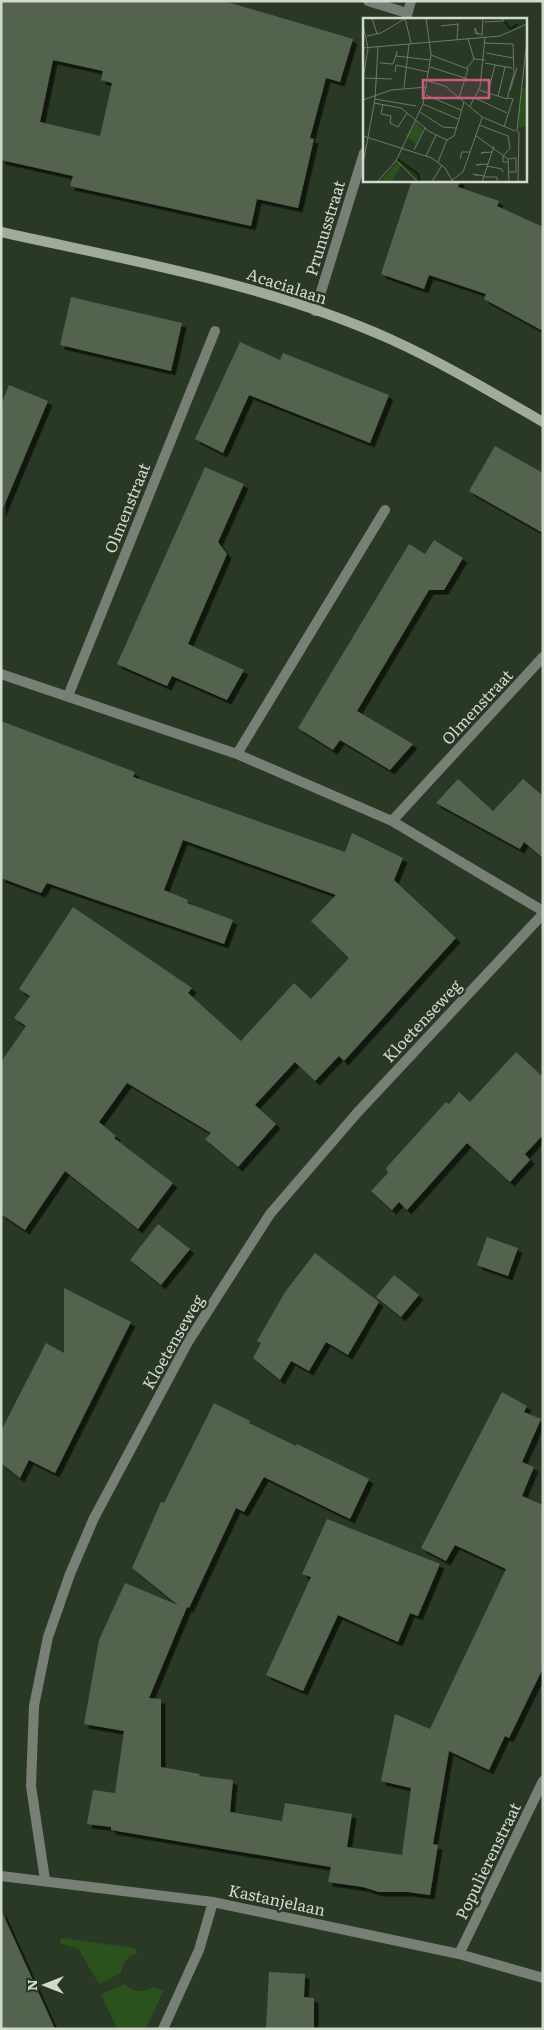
<svg xmlns="http://www.w3.org/2000/svg" width="544" height="2030" font-family="Literata,serif">
<style>
.green{fill:#2b511c}
.building{fill:#53634e;fill-rule:evenodd;filter:url(#shadow)}
.lines{fill:none;stroke-linecap:round;stroke-linejoin:round}
.street{stroke:#788076;stroke-width:10}
.secondary{stroke:#9fab9b;stroke-width:10}
.labels{text-anchor:middle;stroke-width:5;stroke-linejoin:round;paint-order:stroke}
.street-label{font-size:16px;fill:#d1dace;stroke:#2a3925}
.inset-river{fill:none;stroke:#0e2a03;stroke-width:2.5}
.inset-road{fill:none;stroke:#6d7969;stroke-width:1}
.view{fill:#c75c83;fill-opacity:0.15;stroke:#c75c83;stroke-width:2.5}
.inset-edge{fill:none;stroke:#d1dace;stroke-width:2.5}
</style>
<defs>
<filter id="shadow"><feDropShadow dx="4.5" dy="4.5" stdDeviation="0" flood-color="#0009"/></filter>
</defs>
<rect width="100%" height="100%" fill="#2a3925"/>
<path class="green" d="M 61,1938 L 135,1948 L 138,1953 C 128,1955 122,1963 121,1973 L 99,1984 L 78,1948 L 60,1944 Z
M 125,1984 C 136,1994 141,1992 154,1987 L 163,1991 L 146,2029 L 117,2029 L 101,1994 Z"/>
<path class="building" d="M 1,1 L 224,1 L 353,39 L 340,82 L 326,78 L 310,138 L 314,139 L 298,208 L 257,199 L 251,226 L 70,186 L 73,176 L 1,160 ZM 53,60 L 103,71 L 101,80 L 112,83 L 100,136 L 40,122 Z
M 412,180 L 460,180 L 458,187 L 499,201 L 497,206 L 543,227 L 543,331 L 484,299 L 486,294 L 429,275 L 424,289 L 381,274 Z
M 71,297 L 182,323 L 171,371 L 60,345 Z
M 240,342 L 280,360 L 283,353 L 389,395 L 370,443 L 249,395 L 223,453 L 195,439 Z
M 9,385 L 48,401 L 1,513 L 1,405 Z
M 495,446 L 543,473 L 543,533 L 469,491 Z
M 205,467 L 244,484 L 218,542 L 227,554 L 188,644 L 244,670 L 227,700 L 172,676 L 167,686 L 117,664 Z
M 434,540 L 463,558 L 444,590 L 429,590 L 357,711 L 413,744 L 390,770 L 340,740 L 333,750 L 298,728 L 409,544 L 425,554 Z
M 1,721 L 135,772 L 133,777 L 345,852 L 352,833 L 403,858 L 394,880 L 456,938 L 344,1061 L 339,1056 L 315,1081 L 295,1062 L 255,1105 L 276,1124 L 238,1167 L 205,1139 L 211,1133 L 127,1083 L 99,1122 L 116,1136 L 114,1138 L 173,1183 L 138,1229 L 65,1171 L 25,1230 L 1,1214 L 1,1062 L 26,1026 L 14,1018 L 30,996 L 19,989 L 73,907 L 192,988 L 188,993 L 241,1041 L 294,983 L 311,999 L 349,958 L 311,921 L 336,895 L 183,840 L 164,890 L 188,900 L 187,903 L 233,920 L 224,944 L 47,883 L 41,893 L 1,878 Z
M 458,779 L 493,811 L 523,779 L 543,796 L 543,858 L 524,842 L 520,849 L 436,803 Z
M 516,1052 L 543,1077 L 543,1135 L 525,1154 L 530,1160 L 510,1182 L 467,1143 L 407,1210 L 399,1202 L 392,1210 L 371,1191 L 388,1173 L 386,1168 L 446,1102 L 449,1104 L 459,1092 L 470,1102 Z
M 158,1224 L 190,1249 L 161,1285 L 130,1260 Z
M 487,1237 L 518,1248 L 508,1276 L 477,1265 Z
M 315,1253 L 379,1302 L 348,1355 L 326,1342 L 309,1371 L 291,1361 L 280,1380 L 253,1358 L 261,1343 L 257,1341 L 285,1292 Z
M 394,1275 L 419,1295 L 401,1317 L 376,1297 Z
M 64,1288 L 131,1322 L 55,1473 L 29,1460 L 20,1478 L 1,1463 L 1,1431 L 46,1343 L 64,1353 Z
M 502,1392 L 527,1406 L 524,1412 L 541,1419 L 522,1462 L 534,1467 L 522,1496 L 543,1505 L 543,1668 L 509,1738 L 505,1736 L 489,1770 L 449,1751 L 433,1844 L 438,1845 L 430,1895 L 408,1892 L 379,1892 L 363,1887 L 328,1882 L 331,1867 L 111,1830 L 111,1827 L 87,1824 L 93,1790 L 115,1793 L 124,1731 L 84,1724 L 99,1640 L 125,1583 L 178,1605 L 132,1568 L 161,1502 L 164,1503 L 214,1403 L 250,1421 L 249,1423 L 296,1446 L 297,1444 L 369,1479 L 350,1519 L 264,1477 L 244,1512 L 236,1508 L 189,1608 L 187,1607 L 149,1698 L 161,1699 L 161,1767 L 200,1774 L 199,1776 L 233,1780 L 230,1812 L 282,1821 L 285,1803 L 352,1814 L 347,1847 L 402,1855 L 411,1788 L 381,1781 L 395,1714 L 430,1729 L 506,1569 L 455,1545 L 446,1561 L 421,1548 Z
M 327,1519 L 440,1564 L 418,1616 L 410,1613 L 398,1642 L 338,1615 L 303,1691 L 266,1675 L 311,1577 L 302,1574 Z
M 1,1910 L 55,2029 L 1,2029 Z
M 269,1972 L 305,1974 L 304,1997 L 314,1998 L 314,2029 L 266,2029 Z"/>
<g class="lines">
<path class="street" d="M 368,1 L 407,13
M 406,19 L 411,1
M 315,311 L 364,153
M 1,674 L 237,754 L 392,821 L 543,911
M 68,696 L 215,331
M 237,754 L 385,510
M 392,821 L 543,657
M 1,1876 L 213,1902 L 459,1954 L 543,1978
M 45,1880 L 31,1786 L 34,1706 L 48,1637 L 70,1574 L 94,1518 L 188,1342 L 270,1214 L 357,1113 L 543,914
M 459,1954 L 543,1781
M 163,2029 L 199,1950 L 213,1902"/>
<path class="secondary" d="M 1,232 C 132,261 267,284 390,339 C 443,363 493,393 543,422"/>
</g>
<g class="labels">
<g class="street-label">
<text transform="translate(325 228) rotate(-73)" y="6">Prunusstraat</text>
<text transform="translate(287 286) rotate(18)" y="6">Acacialaan</text>
<text transform="translate(127 508) rotate(-68)" y="6">Olmenstraat</text>
<text transform="translate(477 707) rotate(-47)" y="6">Olmenstraat</text>
<text transform="translate(422 1021) rotate(-47)" y="6">Kloetenseweg</text>
<text transform="translate(173 1342) rotate(-60)" y="6">Kloetenseweg</text>
<text transform="translate(488 1861) rotate(-64)" y="6">Populierenstraat</text>
<text transform="translate(277 1900) rotate(12)" y="6">Kastanjelaan</text>
</g>
</g>
<g transform="translate(363 18)">
<rect width="164" height="164" fill="#2a3925"/>
<path d="M 159,70 L 164,71 L 164,99 L 157,98 L 164,100 L 164,108 L 156,110 L 156,98 ZM 53,103 L 60,112 L 53,126 L 43,118 ZM 35,143 L 39,146 L 28,164 L 17,164 Z" fill="#2b511c"/>
<path class="inset-river" d="M 142,4 L 148,11 L 155,6M 34,141 L 55,156 L 57,164"/>
<path class="inset-road" d="M 9,0 L 14,16M 42,0 L 48,25M 122,4 L 140,3 L 141,0M 0,7 L 5,30 L 0,62M 78,8 L 95,6 L 94,22M 115,16 L 112,10 L 112,15 L 115,16 L 118,16M 4,18 L 18,15 L 43,0M 119,18 L 120,0M 105,21 L 111,41M 0,30 L 137,18 L 164,6M 34,33 L 33,38 L 67,42M 123,35 L 150,40M 68,37 L 105,51 L 96,80M 17,45 L 30,46 L 33,38M 122,45 L 149,50M 67,49 L 105,61M 104,50 L 111,41 L 122,42M 32,54 L 33,47 L 65,54M 0,60 L 29,61M 65,63 L 82,68 L 119,99 L 152,113M 41,70 L 46,26M 116,72 L 144,81 L 151,55 L 150,26 L 122,25M 147,72 L 154,50M 125,75 L 132,47M 63,77 L 98,92M 135,78 L 142,49M 112,80 L 144,95M 12,81 L 53,88M 0,82 L 28,72 L 64,69M 11,85 L 38,90 L 67,114 L 84,122M 20,86 L 18,96 L 28,98 L 27,105 L 35,109 L 44,95M 60,86 L 95,101M 107,88 L 117,69 L 122,19M 57,94 L 80,109 L 93,110M 116,107 L 145,118 L 147,130 L 140,138 L 140,144 L 145,144M 141,109 L 150,81 L 145,80M 153,112 L 156,114 L 155,164M 154,112 L 164,22M 112,117 L 145,141 L 146,164M 0,118 L 69,140 L 82,150 L 90,164M 51,132 L 62,110M 123,134 L 118,135 L 129,134M 63,138 L 73,117M 97,141 L 99,134 L 107,134M 145,141 L 153,140 L 153,154 L 146,154M 33,142 L 55,164M 75,144 L 84,122 L 91,118 L 101,84M 0,146 L 12,81 L 15,29M 118,146 L 113,147 L 125,146M 124,148 L 139,151 L 140,154M 115,158 L 110,156 L 121,158M 121,159 L 134,159 L 134,164M 89,162 L 100,154 L 119,100M 14,164 L 33,143 L 60,86 L 68,37 L 63,0M 69,164 L 79,147M 119,164 L 131,128"/>
<path class="view" d="M 60,62 L 126,62 L 126,80 L 60,80 Z"/>
<rect width="164" height="164" class="inset-edge"/>
</g>
<rect width="544" height="2030" fill="none" stroke="#d1dace" stroke-width="5"/>
<g transform="translate(45 1985) rotate(270)" stroke="#2a3925" stroke-width="4" paint-order="stroke">
<path d="M0-4L9 19L0 12L-9 19Z" fill="#d1dace"/>
<text y="-8" font-size="14" font-weight="bold" text-anchor="middle" fill="#d1dace">N</text>
</g>
</svg>
